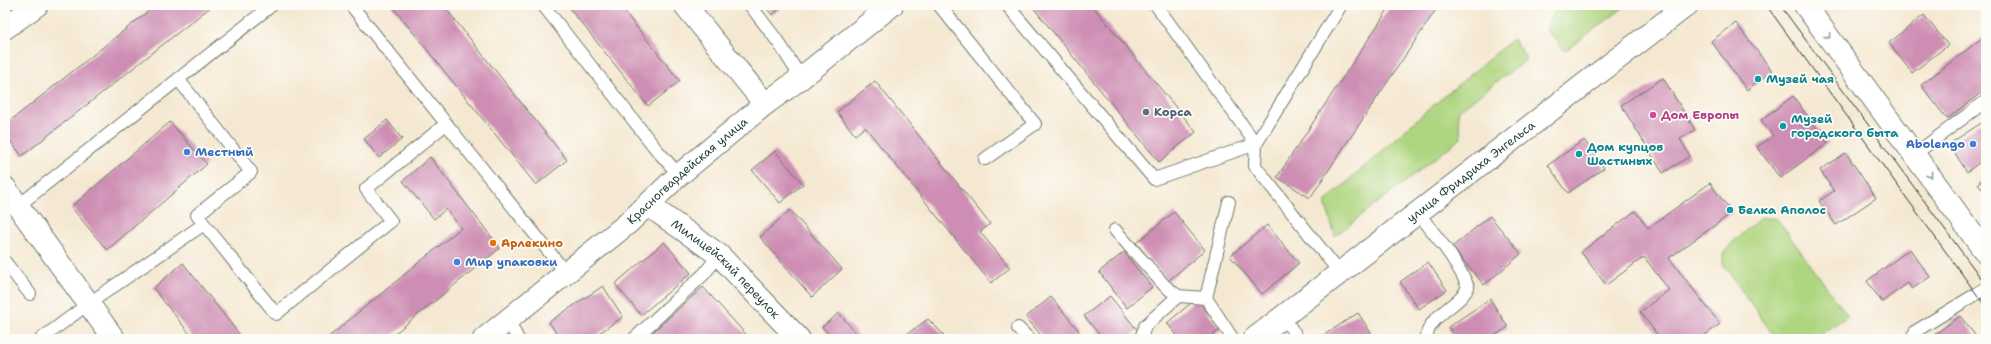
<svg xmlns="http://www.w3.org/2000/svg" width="1991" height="344" font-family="'Shantell Sans',sans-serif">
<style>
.green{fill:#aed57f;stroke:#66895a}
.building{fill:#ce8eb4}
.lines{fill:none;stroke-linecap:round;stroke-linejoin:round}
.lane-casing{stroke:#6a796b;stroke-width:14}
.street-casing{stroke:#6a796b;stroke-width:24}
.secondary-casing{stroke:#6a796b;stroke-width:24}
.lane{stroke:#fff;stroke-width:12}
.street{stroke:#fff;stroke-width:22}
.secondary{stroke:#fff;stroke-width:22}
.tram{stroke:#1f3d34;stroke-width:1}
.oneway{stroke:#8f9e9a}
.culture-dot{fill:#0f9aa8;stroke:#fdfcf7;stroke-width:1.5}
.service-dot{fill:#5c6f8a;stroke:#fdfcf7;stroke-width:1.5}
.hotel-dot{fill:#d1479c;stroke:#fdfcf7;stroke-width:1.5}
.shop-dot{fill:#3f7fe0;stroke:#fdfcf7;stroke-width:1.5}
.food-dot{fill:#e8710a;stroke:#fdfcf7;stroke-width:1.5}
.labels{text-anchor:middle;stroke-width:3.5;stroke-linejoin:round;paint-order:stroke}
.culture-label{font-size:12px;font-weight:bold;fill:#0d838f;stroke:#fdfcf7;text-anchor:start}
.service-label{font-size:12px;font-weight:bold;fill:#4e5e75;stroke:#fdfcf7;text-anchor:start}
.hotel-label{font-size:12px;font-weight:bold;fill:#b23c85;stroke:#fdfcf7;text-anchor:start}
.shop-label{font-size:12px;font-weight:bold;fill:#366cbe;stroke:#fdfcf7;text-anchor:start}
.street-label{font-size:12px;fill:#1f3d34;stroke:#fdfcf7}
.food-label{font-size:12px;font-weight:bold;fill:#c56008;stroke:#fdfcf7;text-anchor:start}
</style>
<rect width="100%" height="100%" fill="#fdfcf7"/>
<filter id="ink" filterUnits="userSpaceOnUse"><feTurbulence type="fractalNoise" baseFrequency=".025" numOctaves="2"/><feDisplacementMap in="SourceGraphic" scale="8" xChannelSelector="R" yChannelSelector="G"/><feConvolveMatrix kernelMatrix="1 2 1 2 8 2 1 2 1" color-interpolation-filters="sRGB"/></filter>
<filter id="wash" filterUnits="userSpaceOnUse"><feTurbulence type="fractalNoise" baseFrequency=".012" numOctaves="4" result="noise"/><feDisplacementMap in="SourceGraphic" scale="16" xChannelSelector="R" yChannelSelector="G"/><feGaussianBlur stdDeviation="0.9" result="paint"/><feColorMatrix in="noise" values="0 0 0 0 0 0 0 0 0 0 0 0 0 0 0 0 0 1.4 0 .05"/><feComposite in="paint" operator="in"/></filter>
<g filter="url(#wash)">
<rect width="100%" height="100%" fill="#f5e8d2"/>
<path class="green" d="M 1566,5 L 1627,5 L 1565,51 L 1546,29 L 1553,13 Z
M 1513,39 L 1527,59 L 1458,111 L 1461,138 L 1335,236 L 1325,202 L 1423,114 Z
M 1761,217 L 1777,219 L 1848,316 L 1813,339 L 1776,339 L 1723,264 L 1723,254 L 1733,242 Z"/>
<g id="blocks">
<path class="building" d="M 156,5 L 213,5 L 22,156 L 5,134 L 5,125 Z
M 391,5 L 443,5 L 567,160 L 536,185 Z
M 567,5 L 619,5 L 680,81 L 648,106 Z
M 764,5 L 785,5 L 772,15 Z
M 1031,5 L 1092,5 L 1196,132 L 1159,162 Z
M 1391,5 L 1439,5 L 1310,198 L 1277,177 Z
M 1924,15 L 1948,45 L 1912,73 L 1889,43 Z
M 1736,23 L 1772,71 L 1747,90 L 1711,41 Z
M 1986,35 L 1986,89 L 1947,119 L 1921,85 Z
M 1663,78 L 1695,130 L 1680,139 L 1690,156 L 1663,173 L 1621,105 Z
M 875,81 L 990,224 L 980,232 L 1010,268 L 991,283 L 865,127 L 855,135 L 837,112 Z
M 1793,96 L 1828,143 L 1780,178 L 1757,147 L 1773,136 L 1761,120 Z
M 387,120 L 402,139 L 379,158 L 364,139 Z
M 1986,120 L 1986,162 L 1984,159 L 1967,172 L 1949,144 Z
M 170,122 L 207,164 L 107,250 L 71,207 Z
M 1584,140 L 1604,168 L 1568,193 L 1548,165 Z
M 775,151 L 803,184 L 780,203 L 752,170 Z
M 1846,153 L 1876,198 L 1836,225 L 1819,201 L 1834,191 L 1820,170 Z
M 430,157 L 500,248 L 388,339 L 326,339 L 461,228 L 446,209 L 434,219 L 403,181 Z
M 1986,177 L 1986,195 L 1978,183 Z
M 1710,183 L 1732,213 L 1669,258 L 1720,324 L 1700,339 L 1661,339 L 1640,312 L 1669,290 L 1644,257 L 1606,285 L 1581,252 L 1635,211 L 1648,228 Z
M 790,210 L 842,269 L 812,297 L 760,237 Z
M 1174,212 L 1205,250 L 1168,281 L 1136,243 Z
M 1490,216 L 1521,254 L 1484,285 L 1452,247 Z
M 1267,225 L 1299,263 L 1262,294 L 1230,256 Z
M 664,242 L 691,273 L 641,315 L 615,284 Z
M 1910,249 L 1930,277 L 1912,289 L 1908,283 L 1882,302 L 1867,281 Z
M 1124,252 L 1152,287 L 1127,308 L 1099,272 Z
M 1428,262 L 1447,290 L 1419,309 L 1400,282 Z
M 183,263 L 243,339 L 194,339 L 153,288 Z
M 603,286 L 623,317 L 590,339 L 560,339 L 549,322 Z
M 703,287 L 750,339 L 645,339 Z
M 1110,296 L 1138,331 L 1127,339 L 1103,339 L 1084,316 Z
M 1051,297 L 1079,331 L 1070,339 L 1044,339 L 1026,317 Z
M 1196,299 L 1221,329 L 1208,339 L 1180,339 L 1167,323 Z
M 1490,299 L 1508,327 L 1490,339 L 1456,339 L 1448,327 Z
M 839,313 L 861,339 L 833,339 L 822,327 Z
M 1358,313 L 1375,339 L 1318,339 Z
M 1960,316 L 1978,339 L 1938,339 L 1935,334 Z
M 928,319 L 944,335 L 939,339 L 900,339 Z
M 6,322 L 9,339 L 5,339 Z"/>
</g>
</g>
<g filter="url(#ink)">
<use href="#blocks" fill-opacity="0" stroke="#6a796b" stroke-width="1"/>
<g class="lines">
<g class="lane-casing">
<path id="lane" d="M 351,5 L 566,273
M 543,5 L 656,149 L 679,175
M 750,5 L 779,43 L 801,78
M 939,5 L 1035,124 L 985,159
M 1007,5 L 1154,179 L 1256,144 L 1156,5
M 1915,154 L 1986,101
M 18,206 L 272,5
M 1418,213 C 1436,236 1457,260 1468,287 C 1462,304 1425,317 1427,339
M 204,224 L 276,314 L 391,221 L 366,189 L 446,124
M 1115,230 L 1165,286 L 1178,296 L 1206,298 L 1233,339
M 5,262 L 30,294
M 1340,273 L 1255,166 L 1256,144 L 1341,5
M 1206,298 L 1229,202
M 1283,316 L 1298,339
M 508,320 L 518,339
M 1018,328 L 1029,339
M 41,339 L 88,304 L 204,224 L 197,215 L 251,172 L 178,79
M 634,339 L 704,274 L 719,255
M 1141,339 L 1145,326 L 1178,296
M 1911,339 L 1916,331 L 1986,288"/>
</g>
<g class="street-casing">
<g id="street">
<path d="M 5,28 L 37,5"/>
<path d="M 765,104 L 801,78 L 892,5"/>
<path d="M 5,188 L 114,339"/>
<path id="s1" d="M 1254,339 L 1687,5"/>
</g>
</g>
<g class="secondary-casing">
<g id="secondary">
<path d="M 1805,5 L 1986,253"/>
<path id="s2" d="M 648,205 L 719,255 L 799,339"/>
<path id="s3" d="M 484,339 L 627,224 L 679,175 L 765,104 L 685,5"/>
</g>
</g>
<use href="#lane" class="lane"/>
<use href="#street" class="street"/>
<use href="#secondary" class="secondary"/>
<path class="tram" d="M 1766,5 L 1986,307
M 1780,5 L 1986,285"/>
</g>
<defs><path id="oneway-chevron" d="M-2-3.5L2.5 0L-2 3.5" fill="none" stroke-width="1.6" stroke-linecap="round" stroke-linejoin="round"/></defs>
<g class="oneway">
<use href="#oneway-chevron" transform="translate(1828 36) rotate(54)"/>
<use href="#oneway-chevron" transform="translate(1930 175) rotate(54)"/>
</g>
</g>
<g class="culture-dot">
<circle cx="1758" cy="79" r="4"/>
<circle cx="1783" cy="126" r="4"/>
<circle cx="1579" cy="154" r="4"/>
<circle cx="1730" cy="210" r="4"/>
</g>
<circle class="service-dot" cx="1146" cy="112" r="4"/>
<circle class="hotel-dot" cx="1653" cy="115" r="4"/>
<g class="shop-dot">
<circle cx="1973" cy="144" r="4"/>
<circle cx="187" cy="152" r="4"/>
<circle cx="457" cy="262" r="4"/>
</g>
<circle class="food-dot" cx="493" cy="243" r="4"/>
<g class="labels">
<g class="culture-label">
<text x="1766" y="83">Музей чая</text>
<text x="1791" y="123">Музей<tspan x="1791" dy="14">городского быта</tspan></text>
<text x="1587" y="151">Дом купцов<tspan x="1587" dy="14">Шастиных</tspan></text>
<text x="1738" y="214">Белка Аполос</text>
</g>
<g class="service-label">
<text x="1154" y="116">Корса</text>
</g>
<g class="hotel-label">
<text x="1661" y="119">Дом Европы</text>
</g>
<g class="shop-label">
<text x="1965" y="148" text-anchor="end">Abolengo</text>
<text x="195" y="156">Местный</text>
<text x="465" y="266">Мир упаковки</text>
</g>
<g class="street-label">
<text dy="4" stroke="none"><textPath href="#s3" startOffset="264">Красногвардейская улица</textPath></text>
<text dy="4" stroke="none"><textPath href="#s1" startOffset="274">улица Фридриха Энгельса</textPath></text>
<text dy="4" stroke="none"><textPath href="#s2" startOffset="101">Милицейский переулок</textPath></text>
</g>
<g class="food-label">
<text x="501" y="247">Арлекино</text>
</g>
</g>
<rect width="1991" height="344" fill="none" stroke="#fdfcf7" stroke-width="20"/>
</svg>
